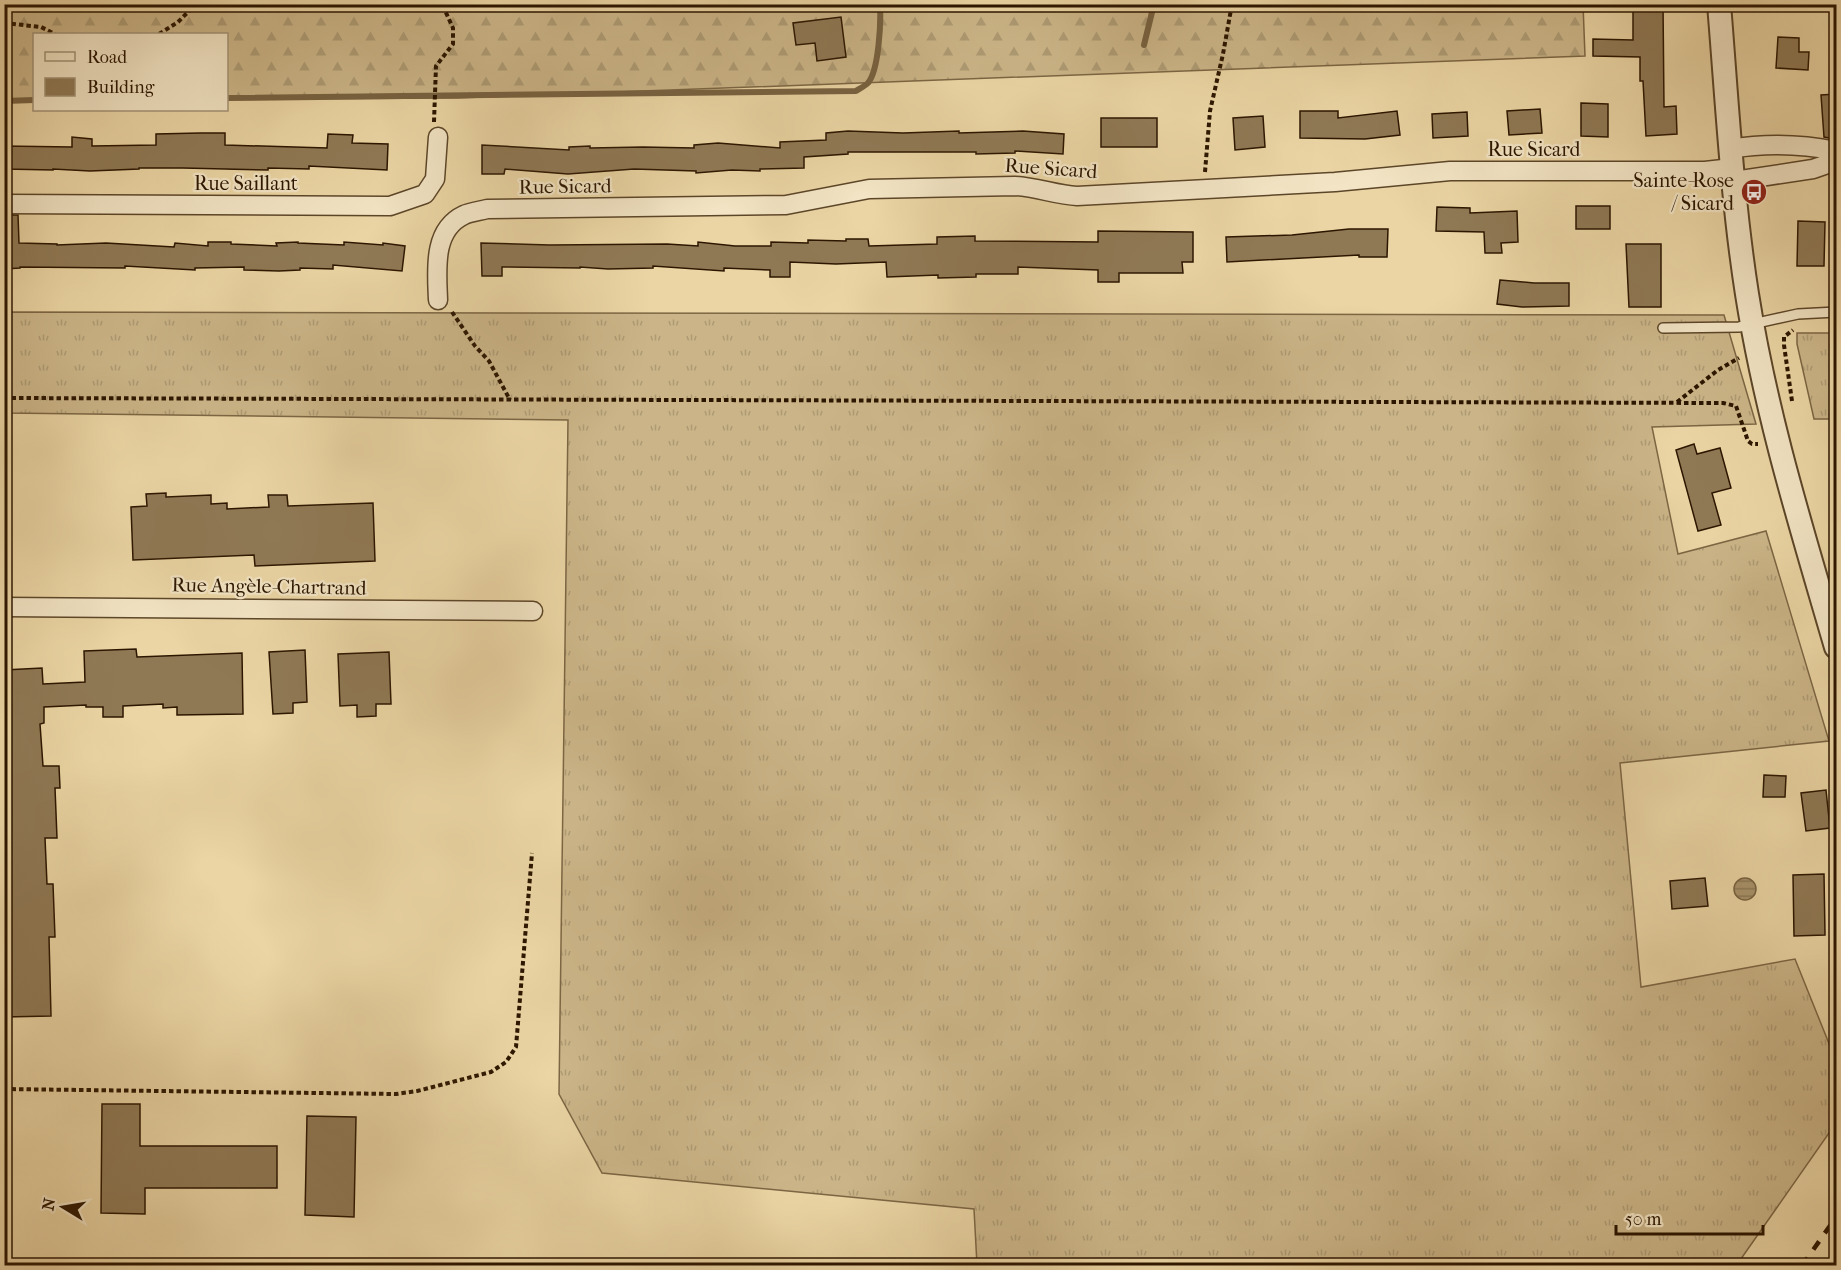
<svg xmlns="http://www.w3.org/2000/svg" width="1841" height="1270" font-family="'IM FELL French Canon',serif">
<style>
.grass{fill:url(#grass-tufts);stroke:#7c6644;stroke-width:1.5}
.forest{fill:url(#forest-firs);stroke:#7c6644;stroke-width:1.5}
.water{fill:url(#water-rules);stroke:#786241;stroke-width:1.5}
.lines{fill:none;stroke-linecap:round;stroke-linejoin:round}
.stream{stroke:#786241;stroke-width:6}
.building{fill:#8f7955;stroke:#2c1600;stroke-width:1.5}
.service-casing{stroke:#5c4629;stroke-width:12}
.minor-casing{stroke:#5c4629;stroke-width:21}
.tertiary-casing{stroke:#5c4629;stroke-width:26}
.path{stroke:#2c1600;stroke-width:4;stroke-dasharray:4.5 3;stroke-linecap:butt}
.service{stroke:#f2e4c4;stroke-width:9}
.minor{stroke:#f2e4c4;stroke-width:18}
.tertiary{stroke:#f2e4c4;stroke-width:22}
.rail{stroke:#2c1600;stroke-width:4.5;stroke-dasharray:10 10;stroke-linecap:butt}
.labels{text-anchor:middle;stroke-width:4.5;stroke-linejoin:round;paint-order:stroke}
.street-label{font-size:20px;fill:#2c1600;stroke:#f2e4c4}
.poi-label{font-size:20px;fill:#2c1600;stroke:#f2e4c4;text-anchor:end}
</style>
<defs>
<pattern id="grass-tufts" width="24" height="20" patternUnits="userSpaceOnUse" patternTransform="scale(1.5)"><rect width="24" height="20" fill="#cbb588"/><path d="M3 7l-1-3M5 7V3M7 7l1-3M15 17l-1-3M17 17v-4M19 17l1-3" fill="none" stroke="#ae9b74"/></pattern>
<pattern id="forest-firs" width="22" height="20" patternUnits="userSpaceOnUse" patternTransform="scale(1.5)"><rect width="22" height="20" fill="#cbb588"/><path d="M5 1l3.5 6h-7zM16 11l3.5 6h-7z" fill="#ae9b74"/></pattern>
<pattern id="water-rules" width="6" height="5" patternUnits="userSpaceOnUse" patternTransform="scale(1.5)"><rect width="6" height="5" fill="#aa946c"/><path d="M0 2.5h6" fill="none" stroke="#8b7856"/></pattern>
</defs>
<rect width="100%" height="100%" fill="#ebd5a4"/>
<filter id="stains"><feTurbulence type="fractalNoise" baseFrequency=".00333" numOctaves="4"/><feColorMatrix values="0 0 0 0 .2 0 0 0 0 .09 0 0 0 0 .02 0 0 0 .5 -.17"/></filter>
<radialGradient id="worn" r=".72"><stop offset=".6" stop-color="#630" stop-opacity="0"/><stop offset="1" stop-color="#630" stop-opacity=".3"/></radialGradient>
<path class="grass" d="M 5,312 L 1724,315 L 1756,424 L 1652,427 L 1678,554 L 1766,531 L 1829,741 L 1620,763 L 1641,987 L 1795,959 L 1836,1061 L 1836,1123 L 1736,1266 L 977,1265 L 974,1209 L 602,1173 L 559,1094 L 568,420 L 5,413 Z
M 1797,333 L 1836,333 L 1836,419 L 1814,419 L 1797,344 Z"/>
<path class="forest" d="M 1583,4 L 1585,56 L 457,98 L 227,99 L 226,34 L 34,34 L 34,101 L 5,101 L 4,5 Z"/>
<path class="water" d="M1734 889a11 11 0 1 1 22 0a11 11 0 1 1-22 0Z"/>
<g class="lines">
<path class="stream" d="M 1144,45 L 1154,4
M 226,98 L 856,91 C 859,89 865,86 868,83 C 879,70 881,22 880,4
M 4,101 L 34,100"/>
</g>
<path class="building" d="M 1633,4 L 1663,4 L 1664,107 L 1676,106 L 1677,134 L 1646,136 L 1643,81 L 1640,81 L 1640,57 L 1593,56 L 1593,39 L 1633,40 Z
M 841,17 L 846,57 L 817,61 L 815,43 L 796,45 L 793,23 Z
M 1778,37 L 1799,38 L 1799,52 L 1809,52 L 1808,70 L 1776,68 Z
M 1836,94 L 1836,139 L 1835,139 L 1824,137 L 1821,95 Z
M 1581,103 L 1608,104 L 1608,137 L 1581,136 Z
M 1540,109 L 1542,133 L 1509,135 L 1507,111 Z
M 1300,111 L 1338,111 L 1338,118 L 1397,111 L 1400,135 L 1365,139 L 1300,138 Z
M 1467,112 L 1468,136 L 1433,138 L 1432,114 Z
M 1263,116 L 1265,147 L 1235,150 L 1233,118 Z
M 1101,118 L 1157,118 L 1157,147 L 1101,147 Z
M 848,131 L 903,133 L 959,131 L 959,133 L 1023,131 L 1064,134 L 1063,154 L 1015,151 L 1015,153 L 976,154 L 976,152 L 848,152 L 848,154 L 804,157 L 804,168 L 760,169 L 760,171 L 732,170 L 696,173 L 696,171 L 634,169 L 568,174 L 505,169 L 504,174 L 482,174 L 482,145 L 569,150 L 569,147 L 590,146 L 590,148 L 643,147 L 694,148 L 694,145 L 718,143 L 780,148 L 780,142 L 826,140 L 826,133 Z
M 200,133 L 225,133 L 225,145 L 327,148 L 328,134 L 353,135 L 352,143 L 388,144 L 387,170 L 309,166 L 309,169 L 268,168 L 268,170 L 183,168 L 139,168 L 139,169 L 90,171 L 53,169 L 53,170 L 4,169 L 4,146 L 72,147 L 72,137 L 92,139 L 92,146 L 156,145 L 156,134 Z
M 1576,206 L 1610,206 L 1610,229 L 1576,229 Z
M 1437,207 L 1470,208 L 1470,213 L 1517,211 L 1518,242 L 1501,243 L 1502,253 L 1485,253 L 1484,232 L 1436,231 Z
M 4,215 L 18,215 L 19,243 L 57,244 L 57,245 L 106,243 L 174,247 L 175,243 L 208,246 L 208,242 L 231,242 L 231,244 L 277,246 L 276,243 L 298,242 L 298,243 L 344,245 L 344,242 L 383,245 L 383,243 L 405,246 L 402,271 L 333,265 L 333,269 L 300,268 L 300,270 L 279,271 L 244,270 L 244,267 L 195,268 L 195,270 L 125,266 L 125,268 L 20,267 L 20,268 L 4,269 Z
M 1798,221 L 1825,222 L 1824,266 L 1797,266 Z
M 1349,229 L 1388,229 L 1387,257 L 1359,257 L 1359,255 L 1227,262 L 1226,237 L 1292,235 Z
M 1098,231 L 1193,232 L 1193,262 L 1182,262 L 1183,273 L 1119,273 L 1119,282 L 1098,282 L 1098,270 L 1018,267 L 1018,274 L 976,274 L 976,277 L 938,278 L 938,275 L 887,277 L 886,262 L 836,264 L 790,262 L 790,277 L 770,277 L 770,270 L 724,268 L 724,271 L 653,266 L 653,268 L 608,269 L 580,267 L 580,268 L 502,267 L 502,276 L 482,276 L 481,243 L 550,245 L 667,244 L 698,246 L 698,242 L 735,246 L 771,246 L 771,242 L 808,243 L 808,240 L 846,241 L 846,239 L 868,239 L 869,246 L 937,244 L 937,237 L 975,236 L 975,241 L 1098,242 Z
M 1626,244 L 1661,244 L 1661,307 L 1629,307 Z
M 1500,280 L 1534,283 L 1569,283 L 1569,306 L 1522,307 L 1497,304 Z
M 1694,444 L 1697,454 L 1720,448 L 1731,488 L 1712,493 L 1721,525 L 1698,531 L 1676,450 Z
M 166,493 L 166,497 L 211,495 L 211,504 L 227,503 L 227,509 L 269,507 L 268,495 L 287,495 L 288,506 L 373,503 L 375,561 L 255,566 L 254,555 L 133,560 L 131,507 L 147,506 L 146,494 Z
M 136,649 L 137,657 L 242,653 L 243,714 L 177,715 L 177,707 L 163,708 L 163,704 L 123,706 L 123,717 L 103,717 L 103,707 L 86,707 L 86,705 L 44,707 L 44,723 L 40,724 L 43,766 L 59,766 L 60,788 L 55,788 L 57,838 L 45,838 L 47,884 L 53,884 L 55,937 L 49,937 L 51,1016 L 4,1017 L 4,670 L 42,668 L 43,684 L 85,682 L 84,651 Z
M 305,650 L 307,702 L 293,703 L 293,713 L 273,714 L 269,652 Z
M 389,652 L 391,704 L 376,704 L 376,716 L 357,717 L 357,705 L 340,706 L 338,654 Z
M 1764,775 L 1786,776 L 1785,797 L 1763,797 Z
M 1826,790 L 1830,828 L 1806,831 L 1801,793 Z
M 1824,874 L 1825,935 L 1794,936 L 1793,875 Z
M 1705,878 L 1708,906 L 1672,909 L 1670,881 Z
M 102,1104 L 140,1104 L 140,1146 L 277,1146 L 277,1188 L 145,1188 L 145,1214 L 101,1213 Z
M 307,1116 L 356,1117 L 354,1217 L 305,1215 Z"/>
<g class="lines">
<g class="service-casing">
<path id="service" d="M 1663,328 L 1739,327 L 1798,314 L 1836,312"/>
</g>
<g class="minor-casing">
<path id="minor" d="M 1730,149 C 1766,143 1801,144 1836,151
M 1734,181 L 1813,169 L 1836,161
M 4,204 L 390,206 L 425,194 L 435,179 L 438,137
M 438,300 C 437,271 432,230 464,215 C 470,212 480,211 487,209 L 786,205 L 869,189 L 1015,186 C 1037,187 1056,195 1077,196 L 1335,182 L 1450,171 L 1705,171 L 1732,168
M 4,607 L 533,611"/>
</g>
<g class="tertiary-casing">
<path id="tertiary" d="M 1719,4 C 1727,101 1732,198 1747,294 C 1766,415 1802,530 1836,647"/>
</g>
<path class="path" d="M 1739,9 L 1746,9 L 1756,4
M 4,23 L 41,27 L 55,34
M 159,34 L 178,22 L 196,4
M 434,122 L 436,66 L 453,44 L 453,28 L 442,4
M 1205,172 L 1210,111 L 1223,54 L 1232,4
M 452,312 L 475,346 L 489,361 L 510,400
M 4,398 L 1723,403 L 1736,406 L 1748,441 L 1752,444 L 1758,444
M 1792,401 L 1784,345 L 1784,337 L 1793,330
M 1677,402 L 1718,370 L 1739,358
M 4,1089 L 396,1094 L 417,1091 L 491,1072 L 506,1062 L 516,1047 L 532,853"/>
<use href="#service" class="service"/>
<use href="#minor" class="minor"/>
<use href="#tertiary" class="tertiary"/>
<path class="rail" d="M 1802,1266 L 1836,1217"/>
</g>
<defs>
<g id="bus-disc" transform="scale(1.35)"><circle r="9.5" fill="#8f2418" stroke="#f2e4c4"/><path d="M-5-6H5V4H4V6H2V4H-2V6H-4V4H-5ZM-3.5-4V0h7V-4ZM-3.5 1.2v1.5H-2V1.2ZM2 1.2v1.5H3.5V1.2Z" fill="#fff"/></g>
</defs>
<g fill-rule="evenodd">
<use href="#bus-disc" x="1754" y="192"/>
</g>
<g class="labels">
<g class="street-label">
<text x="1534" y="156">Rue Sicard</text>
<text transform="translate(1051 168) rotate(4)" y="7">Rue Sicard</text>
<text x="246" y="190">Rue Saillant</text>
<text transform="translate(565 186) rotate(-1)" y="7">Rue Sicard</text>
<text transform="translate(269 586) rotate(1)" y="7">Rue Angèle-Chartrand</text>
</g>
<g class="poi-label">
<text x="1734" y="187">Sainte-Rose<tspan x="1734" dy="23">/ Sicard</tspan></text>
</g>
</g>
<rect width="1841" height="1270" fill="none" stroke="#ebd5a4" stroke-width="24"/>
<rect x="6" y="6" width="1829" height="1258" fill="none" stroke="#2c1600" stroke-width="3"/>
<rect x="12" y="12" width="1817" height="1246" fill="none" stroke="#2c1600" stroke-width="1.5"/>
<rect x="33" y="33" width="195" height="78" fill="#f2e4c4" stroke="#a39276" stroke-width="1.5"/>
<rect x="45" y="52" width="30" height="9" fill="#f2e4c4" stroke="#a39276" stroke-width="1.5"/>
<text x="87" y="63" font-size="18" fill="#2c1600">Road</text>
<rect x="45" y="78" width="30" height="18" fill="#8f7955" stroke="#a39276" stroke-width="1.5"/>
<text x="87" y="93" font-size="18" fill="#2c1600">Building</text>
<g transform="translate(63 1207) rotate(281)" stroke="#f2e4c4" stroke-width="4.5" paint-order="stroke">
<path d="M0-4.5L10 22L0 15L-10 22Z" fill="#2c1600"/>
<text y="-9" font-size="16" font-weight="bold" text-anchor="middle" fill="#2c1600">N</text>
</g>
<path d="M1616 1225v9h147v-9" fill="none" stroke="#2c1600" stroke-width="3"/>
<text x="1625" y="1225" font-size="18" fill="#2c1600" stroke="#f2e4c4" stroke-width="4.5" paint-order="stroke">50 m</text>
<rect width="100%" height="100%" filter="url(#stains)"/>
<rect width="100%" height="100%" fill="url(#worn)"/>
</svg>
